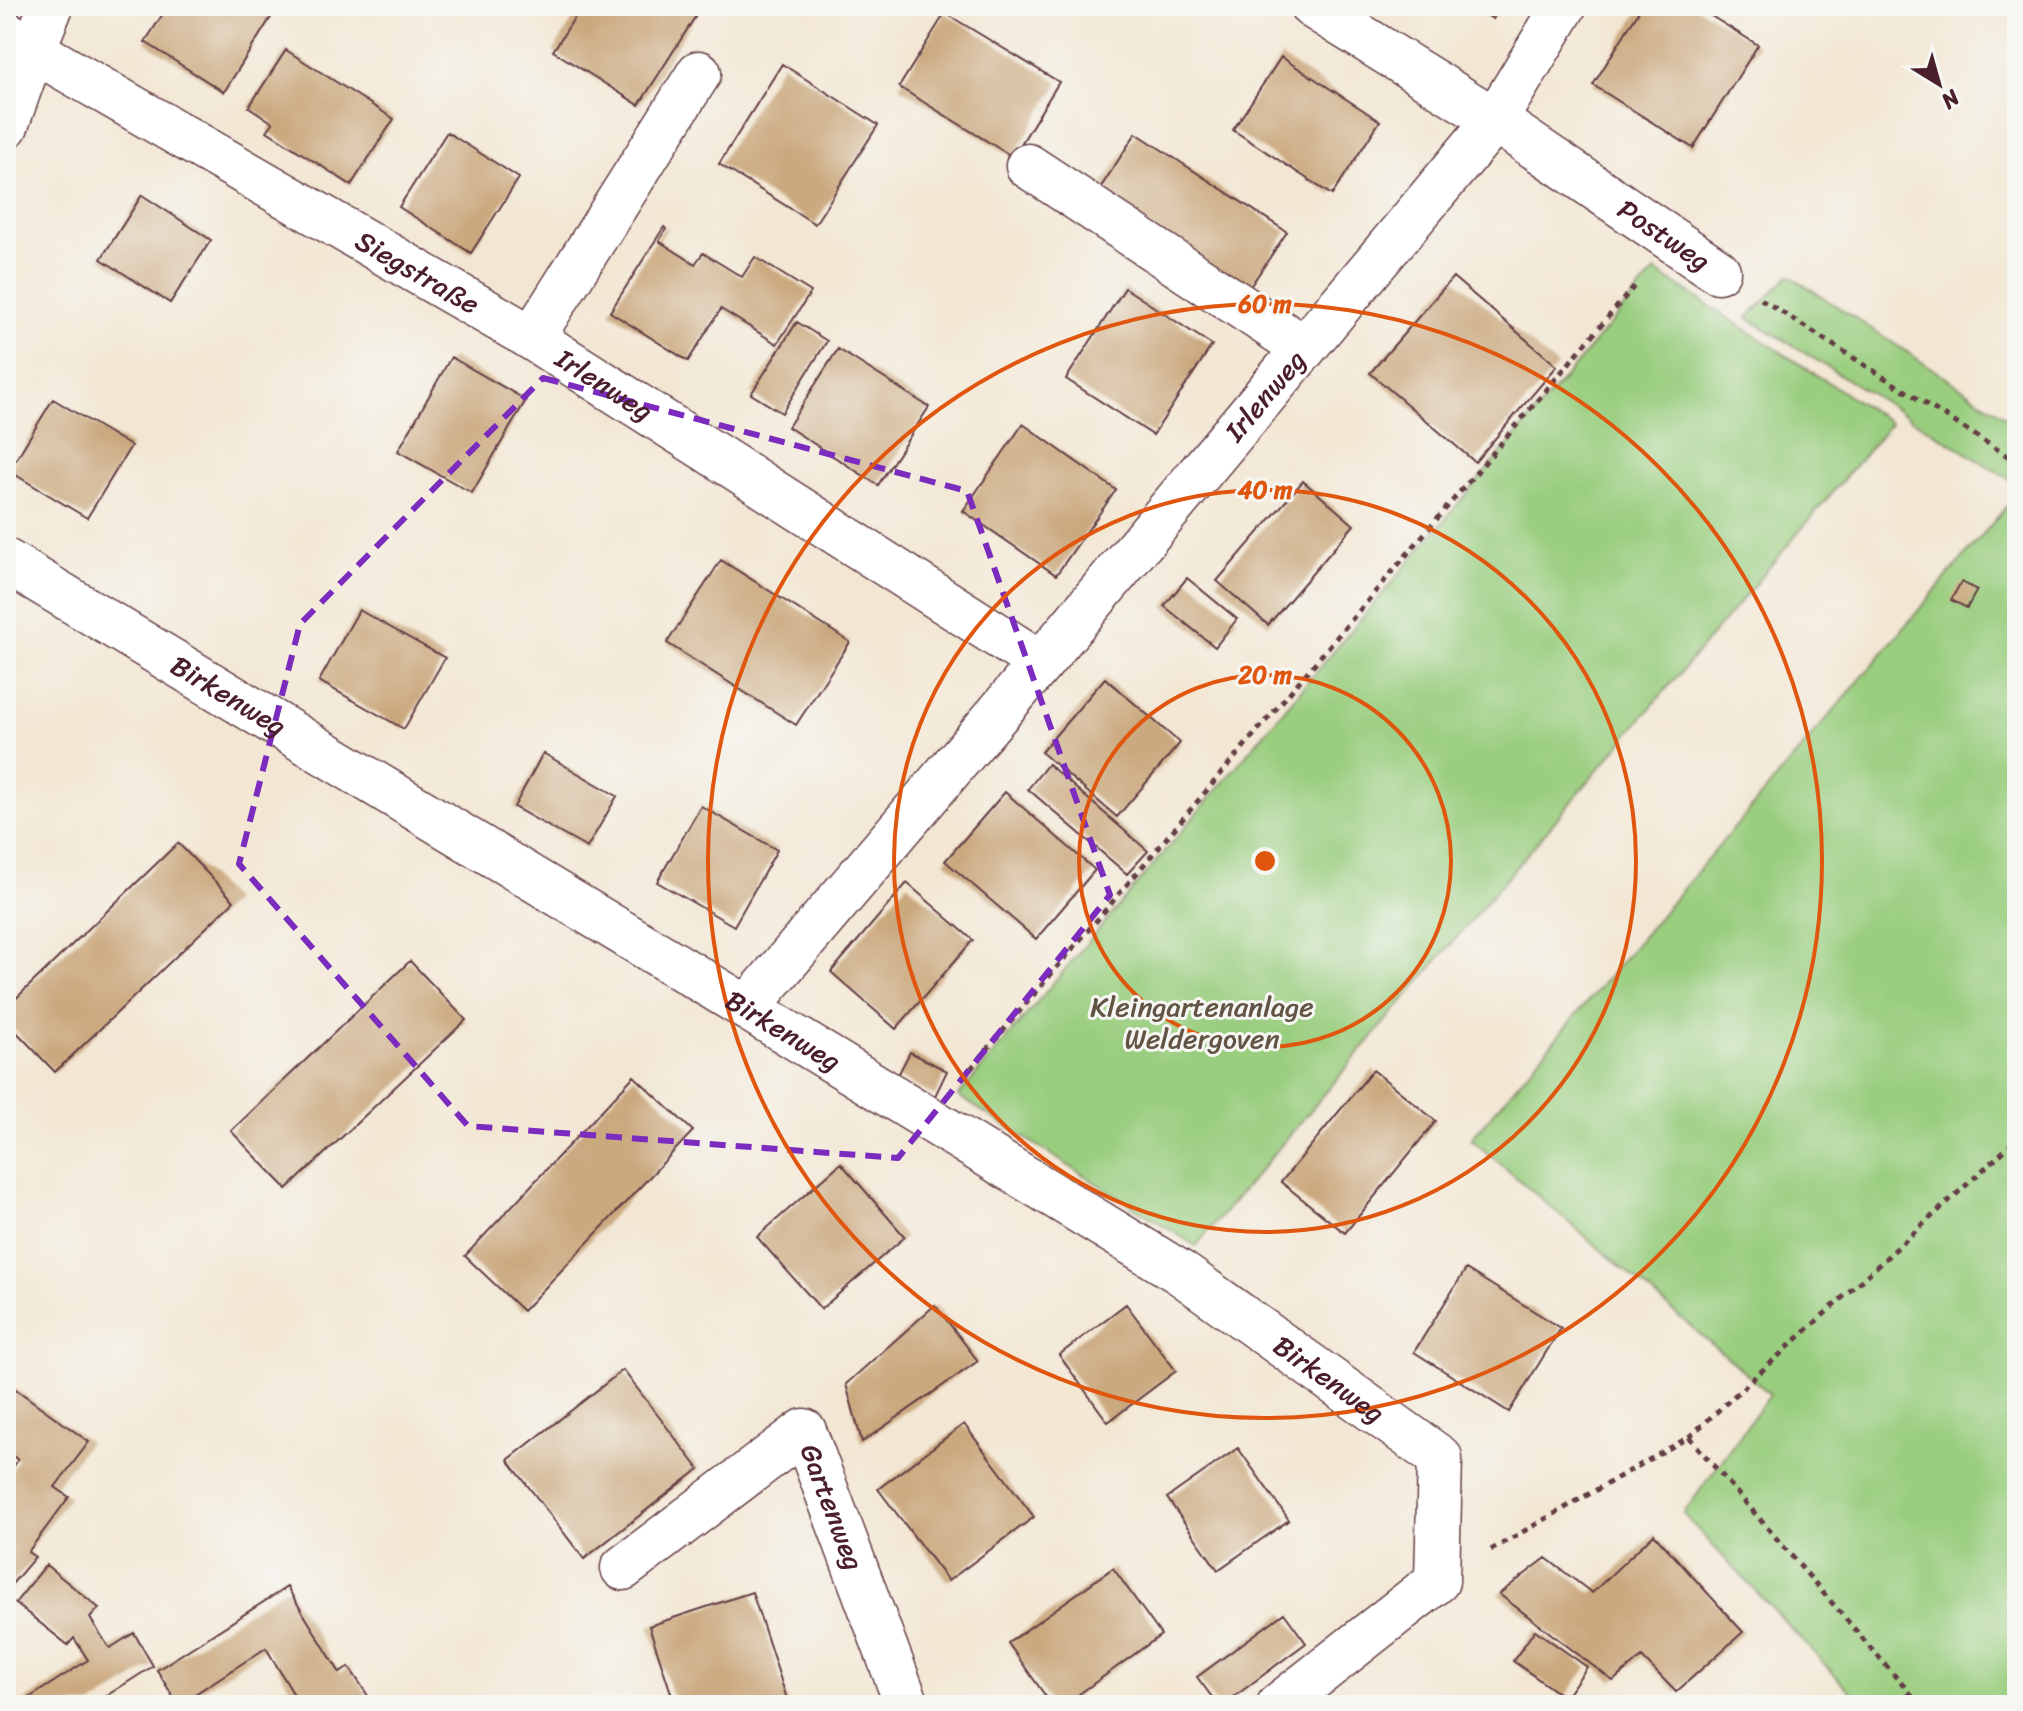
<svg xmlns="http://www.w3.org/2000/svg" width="2023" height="1711" font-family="Sriracha,sans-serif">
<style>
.green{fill:#9ace7f;stroke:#727655;stroke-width:2}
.building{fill:#cba97f}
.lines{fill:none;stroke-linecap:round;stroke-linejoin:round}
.minor-casing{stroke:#633d44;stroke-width:47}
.path{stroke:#633d44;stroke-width:5;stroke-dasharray:6 6;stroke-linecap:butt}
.minor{stroke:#fff;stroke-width:44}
.marked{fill:none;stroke:#7b2cbf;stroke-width:6;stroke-dasharray:16 10;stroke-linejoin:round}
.ring{fill:none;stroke:#e0560e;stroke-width:4}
.labels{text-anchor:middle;stroke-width:6;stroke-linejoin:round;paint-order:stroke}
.street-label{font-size:28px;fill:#4a1f2b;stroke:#f6f6f2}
.park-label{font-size:28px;fill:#625444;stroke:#f6f6f2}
.centre{fill:#e0560e;stroke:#f6f6f2;stroke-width:4}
.ring-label{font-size:24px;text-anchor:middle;font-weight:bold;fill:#e0560e;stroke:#f6f6f2;stroke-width:6;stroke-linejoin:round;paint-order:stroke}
</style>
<rect width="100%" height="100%" fill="#f6f6f2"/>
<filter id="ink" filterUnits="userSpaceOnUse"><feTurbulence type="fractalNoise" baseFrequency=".0125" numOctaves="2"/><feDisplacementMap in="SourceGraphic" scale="16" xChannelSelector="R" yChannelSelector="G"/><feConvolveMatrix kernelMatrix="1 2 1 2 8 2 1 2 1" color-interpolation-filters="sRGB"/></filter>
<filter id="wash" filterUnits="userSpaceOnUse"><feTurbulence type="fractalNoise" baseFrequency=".006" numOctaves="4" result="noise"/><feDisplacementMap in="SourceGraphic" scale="32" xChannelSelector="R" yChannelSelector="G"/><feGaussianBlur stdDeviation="1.8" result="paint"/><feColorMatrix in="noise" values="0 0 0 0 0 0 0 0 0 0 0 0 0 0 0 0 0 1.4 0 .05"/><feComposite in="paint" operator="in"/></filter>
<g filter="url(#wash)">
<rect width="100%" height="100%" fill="#f3e7d4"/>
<path class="green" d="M 1655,271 L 1891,423 L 1196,1246 L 958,1096 Z
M 1789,275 L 2017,424 L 2017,484 L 1748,318 Z
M 2017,494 L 2017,1705 L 1863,1705 L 1683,1514 L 1770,1394 L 1471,1139 Z"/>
<g id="blocks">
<path class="building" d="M 168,6 L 278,6 L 224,92 L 145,42 Z
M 582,6 L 684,6 L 697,14 L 639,105 L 553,51 Z
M 1472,6 L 1500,6 L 1493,19 Z
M 1642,6 L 1695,6 L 1758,45 L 1693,148 L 1593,85 Z
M 945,13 L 1059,82 L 1013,157 L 899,87 Z
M 286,50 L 394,119 L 351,185 L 267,131 L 273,123 L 249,107 Z
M 1281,57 L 1380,121 L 1332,195 L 1233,130 Z
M 782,64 L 878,125 L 815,224 L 719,164 Z
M 447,132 L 519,178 L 471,253 L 399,207 Z
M 1136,133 L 1287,232 L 1248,290 L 1097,193 Z
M 142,195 L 211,240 L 170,303 L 101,259 Z
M 664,227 L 666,229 L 659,241 L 695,264 L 703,253 L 742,277 L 755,257 L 811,292 L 777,344 L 721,309 L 688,361 L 610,312 Z
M 1453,277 L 1557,366 L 1475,462 L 1370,373 Z
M 1125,288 L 1212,345 L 1153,435 L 1066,379 Z
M 797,322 L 827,341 L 782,413 L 751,394 Z
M 838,349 L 929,407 L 878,485 L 788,427 Z
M 451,357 L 526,400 L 472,493 L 398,451 Z
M 53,399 L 131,446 L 87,518 L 9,471 Z
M 1023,424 L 1116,490 L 1056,575 L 963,511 Z
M 1303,481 L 1354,525 L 1268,625 L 1217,581 Z
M 721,560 L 850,642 L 796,725 L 667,643 Z
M 1187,578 L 1237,619 L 1215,647 L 1164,606 Z
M 1961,582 L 1977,590 L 1967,608 L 1951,600 Z
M 359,610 L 445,658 L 404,729 L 319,681 Z
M 1105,678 L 1180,743 L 1117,817 L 1041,752 Z
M 543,753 L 617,796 L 587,848 L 514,807 Z
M 1048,764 L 1148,851 L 1127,874 L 1028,789 Z
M 1005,792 L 1095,870 L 1036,939 L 945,861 Z
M 701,806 L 777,850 L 734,926 L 657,882 Z
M 178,843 L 234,901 L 55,1072 L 6,1021 L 6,1008 Z
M 907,883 L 973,940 L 896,1029 L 831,972 Z
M 410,961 L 466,1020 L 287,1189 L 231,1131 Z
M 910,1052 L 947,1071 L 935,1096 L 897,1077 Z
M 1373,1070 L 1436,1121 L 1345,1233 L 1281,1182 Z
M 634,1076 L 693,1131 L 523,1311 L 465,1256 Z
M 841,1163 L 905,1237 L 821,1309 L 757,1237 Z
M 1466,1269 L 1561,1328 L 1509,1412 L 1414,1352 Z
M 1126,1304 L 1176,1371 L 1108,1422 L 1059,1355 Z
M 935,1305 L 978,1361 L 862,1442 L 846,1384 Z
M 623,1370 L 699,1469 L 584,1559 L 508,1460 Z
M 6,1382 L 89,1442 L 55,1487 L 69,1497 L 28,1552 L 35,1557 L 6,1591 L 6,1477 L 18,1460 L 6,1451 Z
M 964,1424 L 1034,1517 L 948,1581 L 878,1489 Z
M 1238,1448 L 1289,1520 L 1218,1570 L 1167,1498 Z
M 1654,1534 L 1743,1632 L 1676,1692 L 1642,1657 L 1613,1681 L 1499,1594 L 1546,1558 L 1592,1593 Z
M 46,1565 L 99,1608 L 90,1618 L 108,1646 L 110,1648 L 134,1633 L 153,1666 L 92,1705 L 18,1705 L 88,1660 L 74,1638 L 68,1645 L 15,1603 Z
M 1113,1568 L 1161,1635 L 1064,1705 L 1052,1705 L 1008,1643 Z
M 287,1587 L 340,1673 L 349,1667 L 374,1705 L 300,1705 L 266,1648 L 178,1705 L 157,1670 Z
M 752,1592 L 789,1705 L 675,1705 L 649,1626 Z
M 1284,1613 L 1306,1643 L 1223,1705 L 1218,1705 L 1197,1677 Z
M 1535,1630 L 1587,1667 L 1565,1698 L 1513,1661 Z"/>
</g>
</g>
<g filter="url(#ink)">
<use href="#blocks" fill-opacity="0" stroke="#633d44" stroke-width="2"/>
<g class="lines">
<g class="minor-casing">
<g id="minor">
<path id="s1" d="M 1312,6 L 1495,120 L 1718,271"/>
<path id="s2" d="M 6,33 L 33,50 L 532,338 L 1041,663"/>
<path d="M 6,126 L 33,50 L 51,6"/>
<path d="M 1028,166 L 1304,348"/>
<path d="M 532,338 L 699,73"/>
<path id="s3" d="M 6,561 L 747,1008 L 1181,1273 L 1440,1458 L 1437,1581 L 1279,1705"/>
<path id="s4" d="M 747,1008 L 1041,663 L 1495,120 L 1564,6"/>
<path id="s5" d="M 623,1568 L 804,1431 L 907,1705"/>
</g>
</g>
<path class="path" d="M 1761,299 L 2017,462
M 963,1078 L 1637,283
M 1689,1437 L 1920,1705
M 1491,1550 L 1689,1437 L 2017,1139"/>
<use href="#minor" class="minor"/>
</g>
</g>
<path class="marked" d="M 543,378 L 967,491 L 1110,895 L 898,1158 L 468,1126 L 239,864 L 300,624 Z"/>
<g class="ring">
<circle cx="1265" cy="861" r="186"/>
<circle cx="1265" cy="861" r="371"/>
<circle cx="1265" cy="861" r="557"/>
</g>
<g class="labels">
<g class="street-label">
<text dy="10" stroke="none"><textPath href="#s1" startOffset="420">Postweg</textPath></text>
<text dy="10" stroke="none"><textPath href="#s2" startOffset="476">Siegstraße</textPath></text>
<text dy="10" stroke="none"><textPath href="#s2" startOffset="694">Irlenweg</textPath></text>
<text dy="10" stroke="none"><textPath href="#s4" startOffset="802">Irlenweg</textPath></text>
<text dy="10" stroke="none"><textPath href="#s3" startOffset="260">Birkenweg</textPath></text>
<text dy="10" stroke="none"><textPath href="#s3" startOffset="908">Birkenweg</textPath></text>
<text dy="10" stroke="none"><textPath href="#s3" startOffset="1556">Birkenweg</textPath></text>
<text dy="10" stroke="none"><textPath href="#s5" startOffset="308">Gartenweg</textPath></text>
</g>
<g class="park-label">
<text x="1202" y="1016">Kleingartenanlage<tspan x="1202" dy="32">Weldergoven</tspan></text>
</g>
</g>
<circle cx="1265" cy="861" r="12" class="centre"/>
<g class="ring-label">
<text x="1265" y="312">60 m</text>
<text x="1265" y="498">40 m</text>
<text x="1265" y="683">20 m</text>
</g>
<rect width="2023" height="1711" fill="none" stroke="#f6f6f2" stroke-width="32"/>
<g transform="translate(1939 84) rotate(143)" stroke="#f6f6f2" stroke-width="6" paint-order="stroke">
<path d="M0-6L14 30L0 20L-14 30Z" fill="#4a1f2b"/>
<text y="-12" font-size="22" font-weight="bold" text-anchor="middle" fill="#4a1f2b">N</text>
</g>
</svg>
